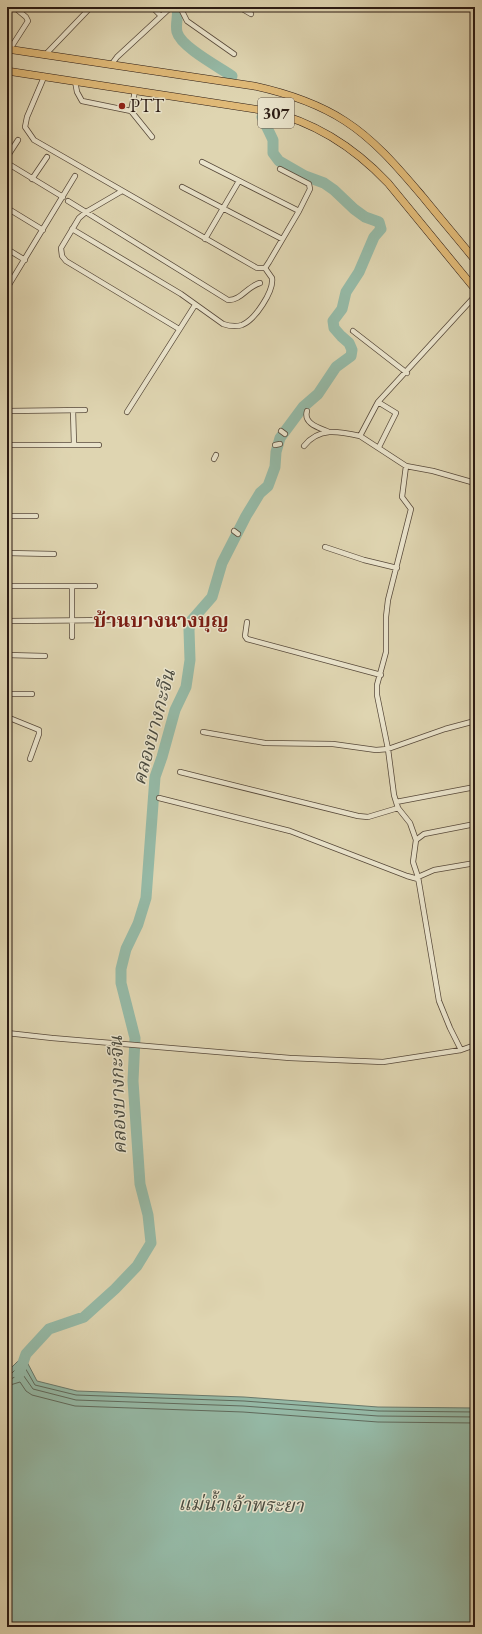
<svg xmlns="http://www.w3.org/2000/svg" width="482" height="1634" font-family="'EB Garamond','Noto Serif Thai',serif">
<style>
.water{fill:#95b9a6;stroke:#6a796b}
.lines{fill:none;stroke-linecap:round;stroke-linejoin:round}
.shore{stroke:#606a5c;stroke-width:1}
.river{stroke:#95b9a6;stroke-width:11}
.street-casing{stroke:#57493a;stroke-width:6}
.primary-casing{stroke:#2a1a13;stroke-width:8}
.street{stroke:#eae4cc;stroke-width:4.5}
.primary{stroke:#e0ba78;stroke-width:7}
.poi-dot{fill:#8f2418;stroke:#eae4cc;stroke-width:1.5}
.labels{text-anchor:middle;stroke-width:3;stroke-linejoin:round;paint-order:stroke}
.shield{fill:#eae4cc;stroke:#64574a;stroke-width:1}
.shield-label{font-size:17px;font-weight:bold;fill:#2a1a13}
.poi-label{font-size:18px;fill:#2a1a13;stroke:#eae4cc;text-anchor:start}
.water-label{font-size:19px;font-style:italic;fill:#4a4a3f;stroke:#eae4cc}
.quarter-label{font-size:20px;font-weight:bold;fill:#7a1f14;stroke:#eae4cc}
</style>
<rect width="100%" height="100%" fill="#dfd5b1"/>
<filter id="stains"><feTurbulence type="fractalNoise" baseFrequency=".005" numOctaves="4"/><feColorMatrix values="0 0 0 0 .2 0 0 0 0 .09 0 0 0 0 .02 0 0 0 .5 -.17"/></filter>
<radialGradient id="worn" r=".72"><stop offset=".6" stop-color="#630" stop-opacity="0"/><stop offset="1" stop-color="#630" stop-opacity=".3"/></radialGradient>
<path class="water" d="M 19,1360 L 27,1362 L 37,1381 L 77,1391 L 244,1397 L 378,1407 L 475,1408 L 475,1627 L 7,1627 L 7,1372 Z"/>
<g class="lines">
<path class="shore" d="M 7,1375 L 11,1374 L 20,1365 L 24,1366 L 35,1385 L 76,1395 L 244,1401 L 378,1411 L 475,1412
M 7,1380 L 13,1378 L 21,1372 L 33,1389 L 76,1400 L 243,1406 L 378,1416 L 475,1417
M 7,1386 L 20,1382 L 26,1391 L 32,1395 L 75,1406 L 243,1412 L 378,1422 L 475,1423"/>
<path class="river" d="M 177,7 C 179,15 175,24 177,32 C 181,47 219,67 232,76
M 19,1374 L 26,1354 L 49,1329 L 84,1317 L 115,1289 L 137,1266 L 151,1243 L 148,1215 L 140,1184 L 133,1081 L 135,1038 L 121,983 L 121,969 L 126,949 L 138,924 L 146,898 L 155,777 L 162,757 L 175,710 L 186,687 L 190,660 L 189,630 L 191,621 L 212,597 L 222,563 L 246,516 L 260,493 L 268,486 L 275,467 L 276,452 L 280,438 L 303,407 L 318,394 L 336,367 L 351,356 L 352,350 L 349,343 L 341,336 L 334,328 L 333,321 L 342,309 L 346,292 L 359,272 L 374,237 L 381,229 L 379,222 L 365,217 L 354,209 L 334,190 L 324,183 L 305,176 L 279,161 L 273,153 L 273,140 L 262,117"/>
<g class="street-casing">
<path id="street" d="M 152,7 L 161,16
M 180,7 L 187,21 L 234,54
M 239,7 L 251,14
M 10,49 L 28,21 L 26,17 L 14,7
M 45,55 L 91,7
M 111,65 L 117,57 L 171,7
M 44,77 L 27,117 L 25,127 L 34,140 L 257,268 L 265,268 L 269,262 L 299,211 L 310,189 L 309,184 L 280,169
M 75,81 L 77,92 L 82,101 L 131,111 L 135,91
M 131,111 L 152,137
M 7,157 L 18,140
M 202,162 L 299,211
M 7,163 L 63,197
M 32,179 L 47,157
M 182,187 L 282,239
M 122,191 L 86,212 L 79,218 L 61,248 L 62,256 L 66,261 L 179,329
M 68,201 L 228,300 C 240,301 248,286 260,283
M 7,208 L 43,230
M 72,229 L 181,294 L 223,324 C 229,326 236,327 242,325 C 255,320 274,291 272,278 L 265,268
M 205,239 L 239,181
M 7,249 L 25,260
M 7,288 L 75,176
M 475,296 L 378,402 L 360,436 L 406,466 L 433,471 L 475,483
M 353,331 L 407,373
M 378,402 L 396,413 L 379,447
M 73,410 L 74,445
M 7,411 L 85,410
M 307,411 C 303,424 320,428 329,432
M 127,412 L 195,305
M 281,431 L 285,434
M 7,445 L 99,445
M 275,445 L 280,444
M 304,446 C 319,427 338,431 360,436
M 214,459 L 216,455
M 406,466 L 402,497 L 411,509 L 388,600 L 386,617 L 386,652 L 377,685 L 377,695 L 388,749 L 394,795 L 398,808 L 410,823 L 416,840 L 413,862 L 418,877 L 439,1001 L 450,1028 L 461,1050
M 7,516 L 36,516
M 234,531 L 238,534
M 325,547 L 364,560 L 397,568
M 7,553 L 54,554
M 7,586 L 95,586
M 7,621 L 117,620
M 247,622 L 245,636 L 247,639 L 381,675
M 72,637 L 72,586
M 7,655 L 45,656
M 7,694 L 32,694
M 7,717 L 39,730 L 39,734 L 30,759
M 203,732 L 265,743 L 333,744 L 376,750 L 388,749 L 445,729 L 475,721
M 180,772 L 358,816 L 368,817 L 398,808
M 159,798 L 290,831 L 407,876 L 418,879
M 396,802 L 475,787
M 416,840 L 424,834 L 475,824
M 418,877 L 434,870 L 475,863
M 7,1033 L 52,1038 L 290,1058 L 383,1062 L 461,1050 L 475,1045"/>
</g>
<g class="primary-casing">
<path id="primary" d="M 7,49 L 254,86 C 286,93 317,103 345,121 C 376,141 399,169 423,197 C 440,218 458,239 475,260
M 7,71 L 267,111 C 316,122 354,147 388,183 L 475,289"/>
</g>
<use href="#street" class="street"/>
<use href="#primary" class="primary"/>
</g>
<circle class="poi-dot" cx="122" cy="106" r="4"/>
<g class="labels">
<rect class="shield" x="258" y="98" width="36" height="30" rx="3"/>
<g class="shield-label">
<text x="276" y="119">307</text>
</g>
<g class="poi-label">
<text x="130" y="112">PTT</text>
</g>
<g class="water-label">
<text transform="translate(153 727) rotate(-75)" y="7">คลองบางกะจีน</text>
<text transform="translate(117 1095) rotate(-92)" y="7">คลองบางกะจีน</text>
<text transform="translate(241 1504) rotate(1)" y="7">แม่น้ำเจ้าพระยา</text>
</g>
<g class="quarter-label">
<text x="161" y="627">บ้านบางนางบุญ</text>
</g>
</g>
<rect width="482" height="1634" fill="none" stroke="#dfd5b1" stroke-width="24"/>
<rect x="8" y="8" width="466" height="1618" fill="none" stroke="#2a1a13" stroke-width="2"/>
<rect x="12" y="12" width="458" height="1610" fill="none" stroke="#2a1a13"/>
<rect width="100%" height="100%" filter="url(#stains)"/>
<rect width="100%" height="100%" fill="url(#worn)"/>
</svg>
